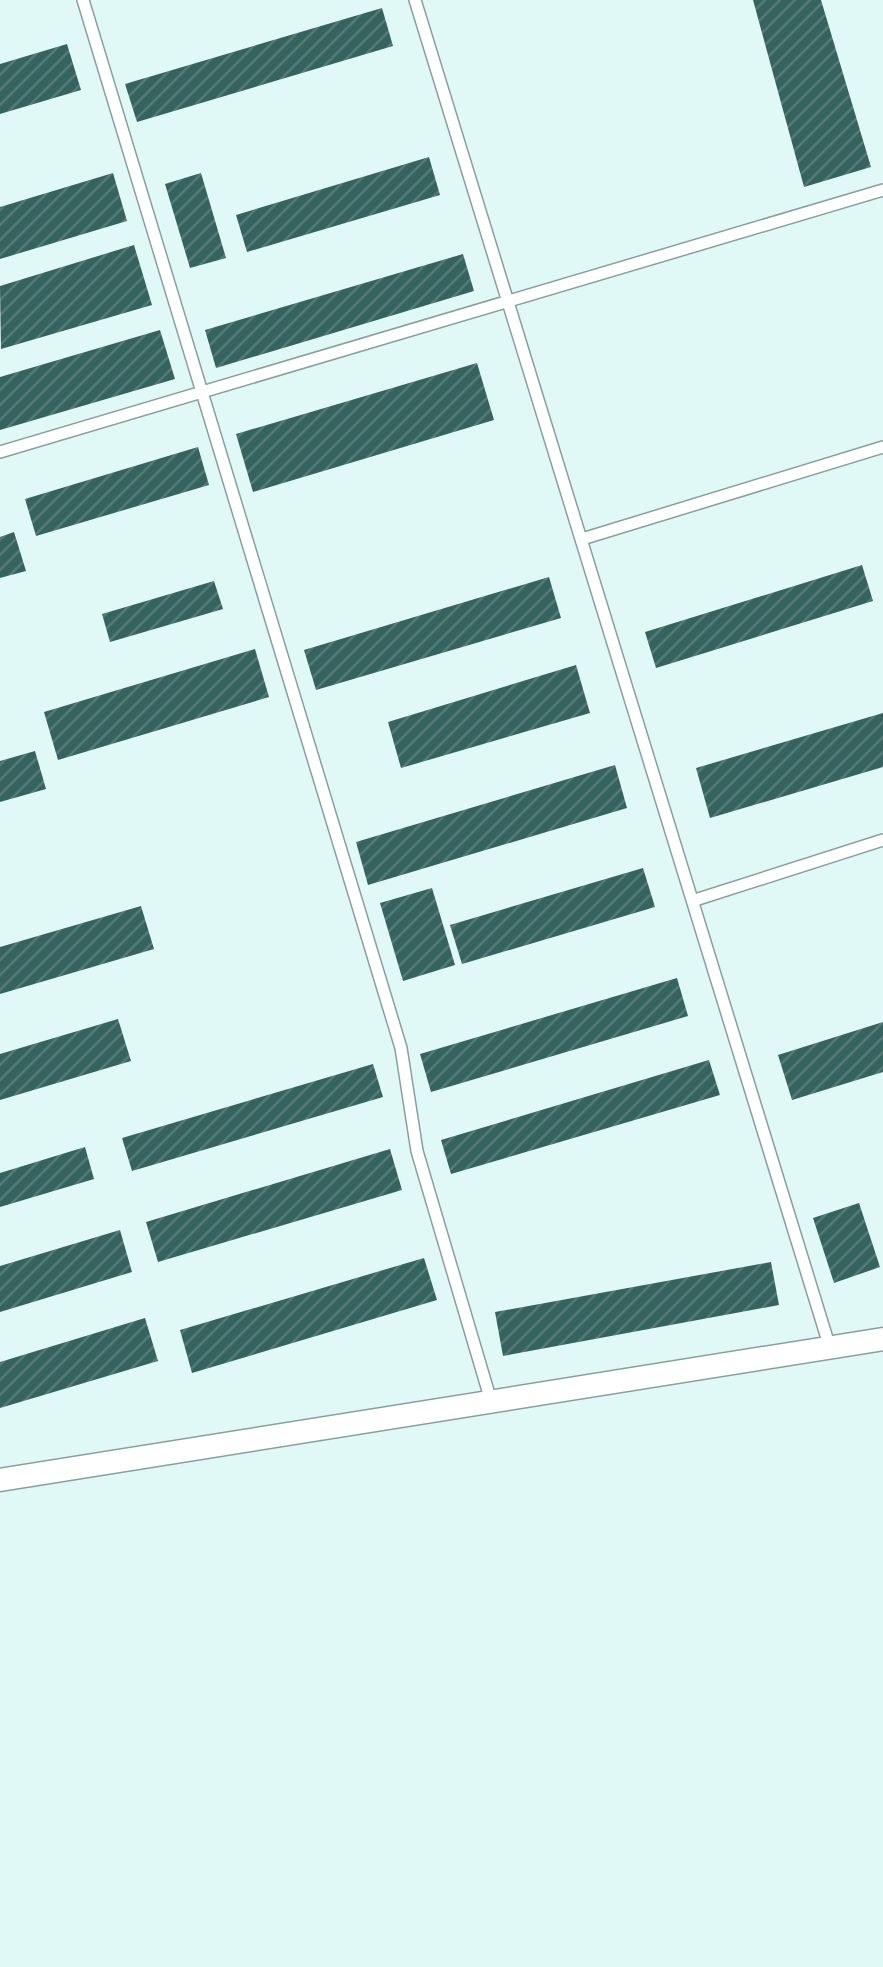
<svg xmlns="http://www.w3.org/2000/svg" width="883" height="1967" font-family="'Titillium Web',sans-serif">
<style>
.building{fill:url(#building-hatch)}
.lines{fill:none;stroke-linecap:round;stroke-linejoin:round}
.service-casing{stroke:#88a09d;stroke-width:14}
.minor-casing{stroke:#88a09d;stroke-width:25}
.service{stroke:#fff;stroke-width:11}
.minor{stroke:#fff;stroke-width:22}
</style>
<defs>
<pattern id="building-hatch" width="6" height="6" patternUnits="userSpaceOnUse" patternTransform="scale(2.5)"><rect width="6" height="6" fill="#356460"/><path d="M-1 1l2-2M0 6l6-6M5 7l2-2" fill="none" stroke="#567976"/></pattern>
</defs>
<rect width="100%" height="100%" fill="#e0f9f6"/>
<path class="building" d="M 753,0 L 821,0 L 871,167 L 804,187 Z
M 382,8 L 393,46 L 137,122 L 125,84 Z
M 67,44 L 81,90 L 0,114 L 0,64 Z
M 429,157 L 440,195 L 247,252 L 236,215 Z
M 113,173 L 127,221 L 0,259 L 0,207 Z
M 201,173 L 226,258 L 190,268 L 165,184 Z
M 134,245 L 152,305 L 1,349 L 0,286 Z
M 463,254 L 474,291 L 216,368 L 205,330 Z
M 160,330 L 175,379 L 0,430 L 0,377 Z
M 477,363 L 494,420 L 253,492 L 236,434 Z
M 198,447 L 209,485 L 36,536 L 25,499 Z
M 14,532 L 26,571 L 0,578 L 0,537 Z
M 862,565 L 873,601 L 656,668 L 645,632 Z
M 549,577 L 561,618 L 316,690 L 304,650 Z
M 214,581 L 223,609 L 110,642 L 102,614 Z
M 255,649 L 269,697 L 58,760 L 44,712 Z
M 576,665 L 590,713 L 401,768 L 388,722 Z
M 883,713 L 883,767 L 710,818 L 696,768 Z
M 35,751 L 46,789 L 0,802 L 0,761 Z
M 615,765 L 627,808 L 368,885 L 356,842 Z
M 643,868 L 655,907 L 462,964 L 450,925 Z
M 432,888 L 455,965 L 403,981 L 380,903 Z
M 141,906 L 154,949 L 0,994 L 0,947 Z
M 677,978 L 688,1016 L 431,1092 L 420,1054 Z
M 118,1019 L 131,1061 L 0,1100 L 0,1054 Z
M 883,1022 L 883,1072 L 792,1100 L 778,1055 Z
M 709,1060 L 720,1095 L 451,1174 L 441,1140 Z
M 373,1064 L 383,1097 L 132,1171 L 122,1138 Z
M 85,1147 L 94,1179 L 0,1207 L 0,1173 Z
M 390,1149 L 402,1190 L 158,1262 L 146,1222 Z
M 859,1203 L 880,1267 L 834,1283 L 813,1218 Z
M 120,1230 L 132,1272 L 0,1312 L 0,1266 Z
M 424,1258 L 437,1300 L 192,1373 L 180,1330 Z
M 771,1262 L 779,1305 L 503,1356 L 495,1312 Z
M 145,1318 L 158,1361 L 0,1408 L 0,1362 Z"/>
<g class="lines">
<g class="service-casing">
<path id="service" d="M 83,0 L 401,1048 L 417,1151 L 491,1401
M 415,0 L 830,1348
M 0,452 L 883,190
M 582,539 L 883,447
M 695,900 L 883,840"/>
</g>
<g class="minor-casing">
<path id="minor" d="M 0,1480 L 883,1339"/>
</g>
<use href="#service" class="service"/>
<use href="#minor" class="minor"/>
</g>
</svg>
